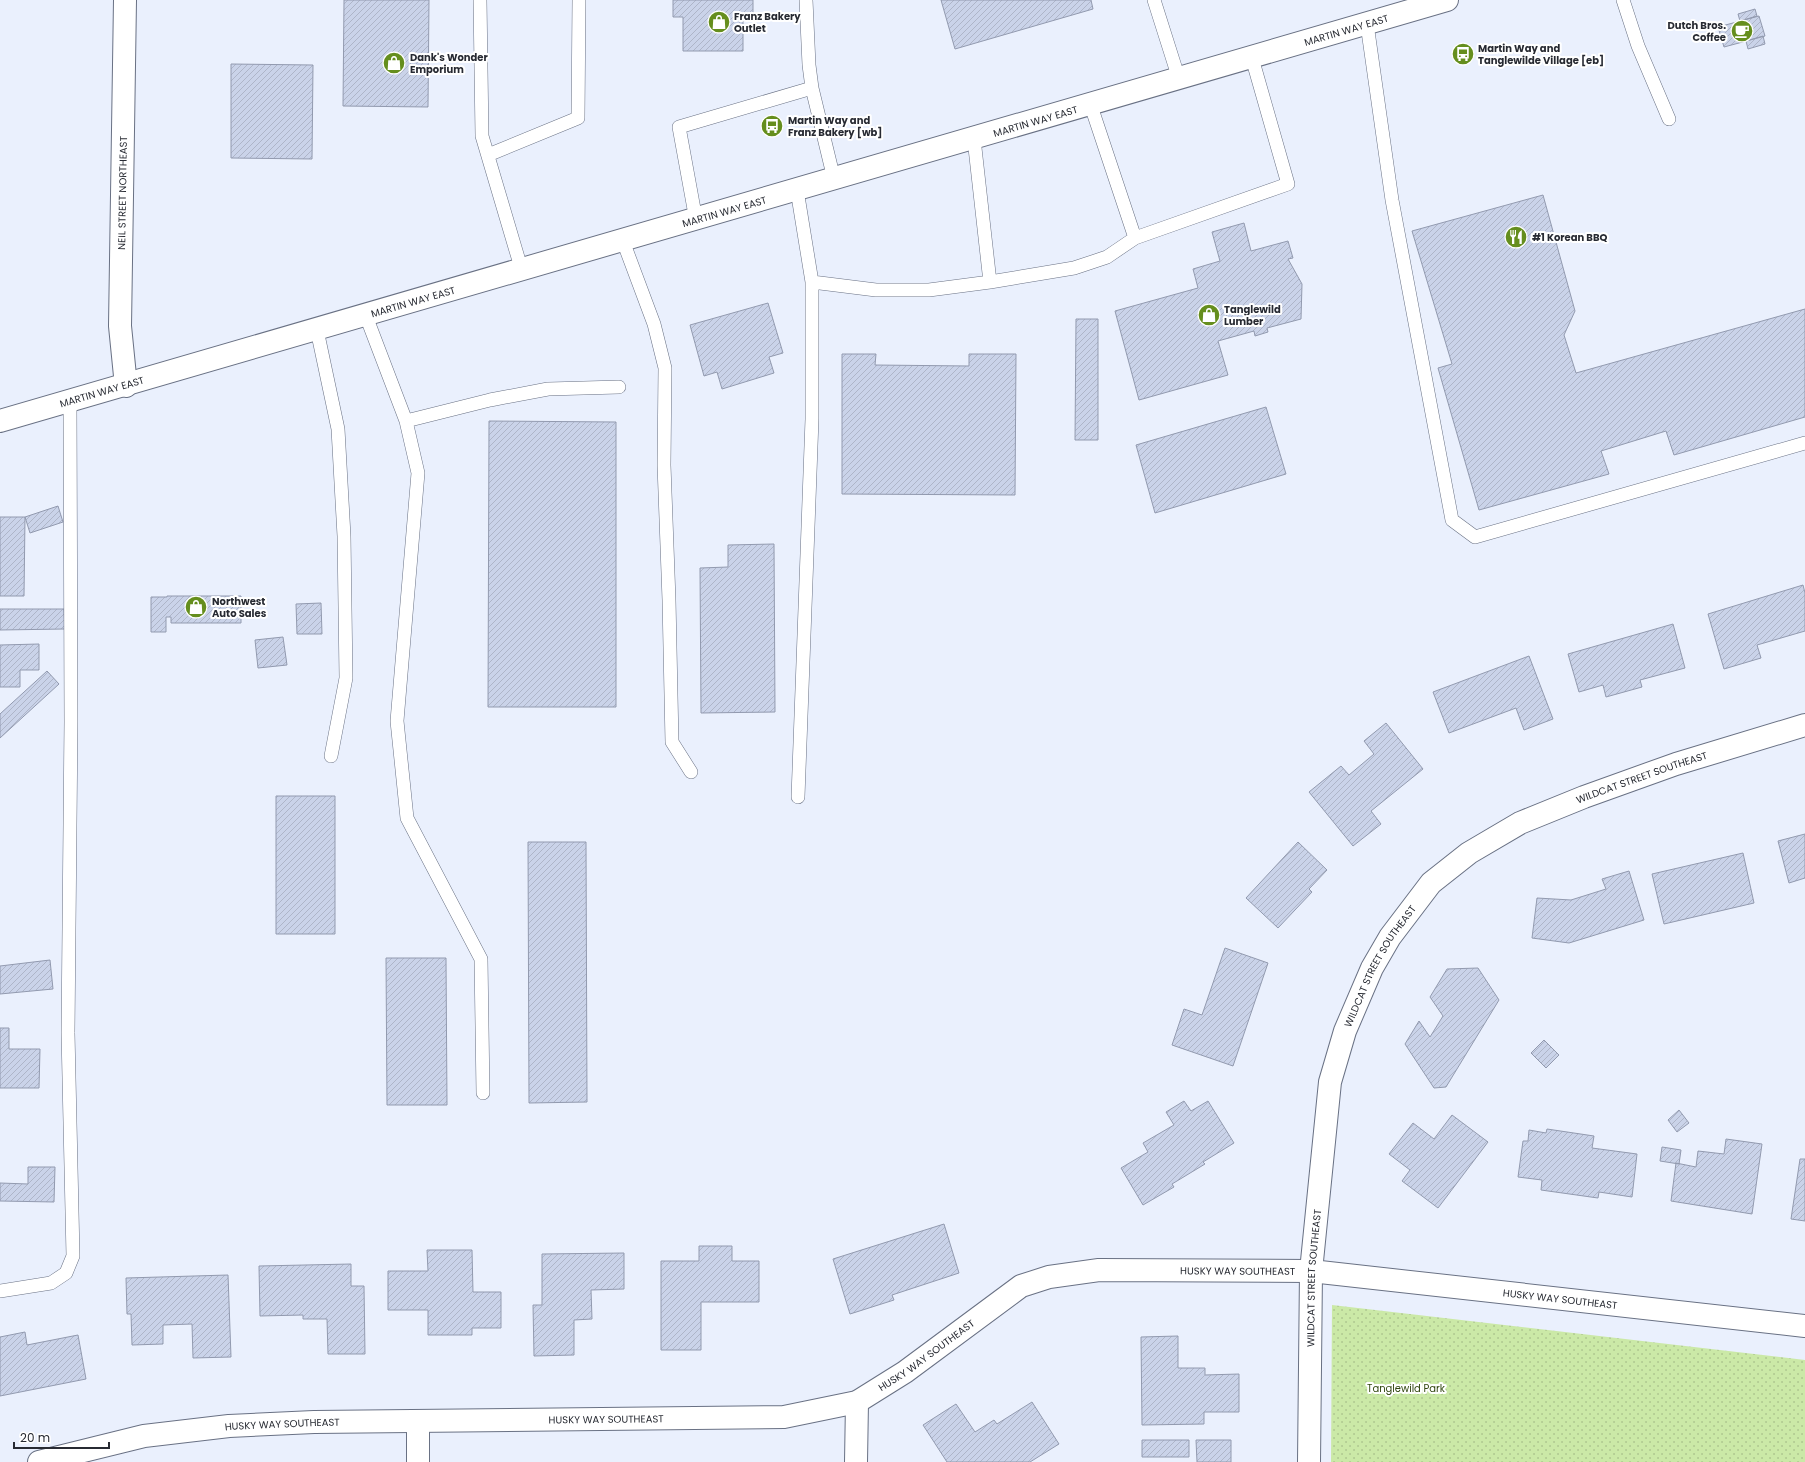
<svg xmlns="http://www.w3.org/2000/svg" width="1805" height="1462" font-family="Poppins,sans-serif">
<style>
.park{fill:url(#park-dots)}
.building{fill:url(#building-hatch);stroke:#929aaf}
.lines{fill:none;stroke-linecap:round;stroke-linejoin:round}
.lane-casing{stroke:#697184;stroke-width:14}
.street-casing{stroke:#697184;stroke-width:24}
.primary-casing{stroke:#697184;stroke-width:24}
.lane{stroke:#fff;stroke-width:13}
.street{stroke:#fff;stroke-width:22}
.primary{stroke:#fff;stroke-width:22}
.labels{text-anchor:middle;stroke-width:4;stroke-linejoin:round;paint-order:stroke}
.poi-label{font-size:10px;font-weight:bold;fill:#272a32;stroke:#fff;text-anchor:start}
.street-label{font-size:10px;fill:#272a32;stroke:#fff}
.park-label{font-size:10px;fill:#31460f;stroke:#fff}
</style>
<defs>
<pattern id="park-dots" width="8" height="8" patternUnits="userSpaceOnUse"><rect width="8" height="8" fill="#cbe9a7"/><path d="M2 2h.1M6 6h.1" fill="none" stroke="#aec890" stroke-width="1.8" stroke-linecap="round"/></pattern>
<pattern id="building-hatch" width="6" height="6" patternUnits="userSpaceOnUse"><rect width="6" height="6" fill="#cad3e9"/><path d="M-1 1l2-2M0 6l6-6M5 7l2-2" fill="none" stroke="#aeb5c8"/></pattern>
</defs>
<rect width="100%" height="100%" fill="#eaf0fd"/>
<path class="park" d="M 1332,1305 L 1805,1360 L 1805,1462 L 1331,1462 Z"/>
<path class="building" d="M 344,0 L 429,0 L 428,107 L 343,106 Z
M 673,0 L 753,0 L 753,19 L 743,19 L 743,51 L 683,51 L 683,17 L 673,17 Z
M 941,0 L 1091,0 L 1093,9 L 955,49 Z
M 1755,9 L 1757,16 L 1740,21 L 1738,14 Z
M 1759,16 L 1765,36 L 1724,47 L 1718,27 Z
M 1763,36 L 1765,44 L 1748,49 L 1746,41 Z
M 231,64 L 313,65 L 312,159 L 231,158 Z
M 1543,195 L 1575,311 L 1564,335 L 1576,373 L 1805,309 L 1805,417 L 1674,455 L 1666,431 L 1601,451 L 1609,474 L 1479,510 L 1438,368 L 1452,364 L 1412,231 Z
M 1244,223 L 1251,251 L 1288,241 L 1293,258 L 1288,259 L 1302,284 L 1301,319 L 1267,328 L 1268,332 L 1255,336 L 1254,331 L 1218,341 L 1228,375 L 1139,400 L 1115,311 L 1198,288 L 1193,269 L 1220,261 L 1212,232 Z
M 768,303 L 783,353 L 769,357 L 774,373 L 722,389 L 717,372 L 704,376 L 690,325 Z
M 1076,319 L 1098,319 L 1098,440 L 1075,440 Z
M 842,354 L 876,354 L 875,365 L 969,366 L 969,354 L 1016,354 L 1015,495 L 842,494 Z
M 1266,407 L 1286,474 L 1155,513 L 1136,445 Z
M 489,421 L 616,422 L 616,707 L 488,707 Z
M 58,506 L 63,522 L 30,533 L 25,517 Z
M 0,517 L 25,517 L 24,596 L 0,596 Z
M 774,544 L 775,712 L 701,713 L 700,568 L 728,567 L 728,545 Z
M 1803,585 L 1805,593 L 1805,631 L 1757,645 L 1761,658 L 1724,669 L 1708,614 Z
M 167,596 L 241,596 L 241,623 L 171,623 L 171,617 L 166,617 L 166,632 L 151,632 L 151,597 L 167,597 Z
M 321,603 L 322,634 L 297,634 L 296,604 Z
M 0,609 L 64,609 L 65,629 L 0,630 Z
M 1673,624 L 1685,668 L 1640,680 L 1642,687 L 1606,697 L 1603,685 L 1579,692 L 1568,654 Z
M 283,637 L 287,665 L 258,668 L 255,640 Z
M 39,644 L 39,670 L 20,670 L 20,687 L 0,687 L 0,645 Z
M 1529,656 L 1553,719 L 1524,730 L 1516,708 L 1449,733 L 1433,692 Z
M 47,671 L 59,684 L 0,738 L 0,714 Z
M 1386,723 L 1423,769 L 1371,811 L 1381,824 L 1353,846 L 1309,792 L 1341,766 L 1349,775 L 1374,754 L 1364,741 Z
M 276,796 L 335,796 L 335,934 L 276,934 Z
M 1805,834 L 1805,878 L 1789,883 L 1778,841 Z
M 528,842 L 586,842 L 587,1102 L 529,1103 Z
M 1298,842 L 1327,870 L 1309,889 L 1312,892 L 1278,928 L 1246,898 Z
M 1743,853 L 1754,903 L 1664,924 L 1652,874 Z
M 1629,871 L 1644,920 L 1569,943 L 1532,938 L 1537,898 L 1571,900 L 1606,889 L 1602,879 Z
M 1225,948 L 1268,963 L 1233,1066 L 1172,1045 L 1184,1009 L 1202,1015 Z
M 386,958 L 446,958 L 447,1105 L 387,1105 Z
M 50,960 L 53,989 L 0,994 L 0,966 Z
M 1478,968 L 1499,1000 L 1446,1087 L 1434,1088 L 1405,1044 L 1419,1021 L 1430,1037 L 1443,1016 L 1430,997 L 1447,969 Z
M 0,1028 L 9,1028 L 9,1049 L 40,1049 L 39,1088 L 0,1088 Z
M 1544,1040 L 1559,1055 L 1546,1068 L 1531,1053 Z
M 1184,1101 L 1191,1111 L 1208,1101 L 1234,1143 L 1203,1162 L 1205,1164 L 1172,1184 L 1174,1187 L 1143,1205 L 1121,1168 L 1148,1152 L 1143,1143 L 1174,1125 L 1166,1112 Z
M 1679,1110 L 1689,1123 L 1677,1132 L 1668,1120 Z
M 1452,1115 L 1488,1142 L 1438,1208 L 1402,1181 L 1410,1170 L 1389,1154 L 1413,1123 L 1434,1139 Z
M 1547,1129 L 1594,1136 L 1592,1148 L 1637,1154 L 1632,1197 L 1599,1192 L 1598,1198 L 1541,1190 L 1542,1180 L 1518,1177 L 1523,1141 L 1528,1141 L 1529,1130 L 1546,1133 Z
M 1726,1139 L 1762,1144 L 1752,1214 L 1671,1201 L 1676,1163 L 1696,1167 L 1698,1151 L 1724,1154 Z
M 1662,1147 L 1681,1150 L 1679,1164 L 1660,1161 Z
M 1800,1159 L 1805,1159 L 1805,1221 L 1791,1219 Z
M 28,1167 L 55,1167 L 54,1202 L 0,1201 L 0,1183 L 28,1184 Z
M 944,1224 L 959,1273 L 892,1295 L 894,1300 L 850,1314 L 833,1259 Z
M 699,1246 L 732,1246 L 732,1261 L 759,1261 L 759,1302 L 701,1302 L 701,1350 L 661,1350 L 661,1261 L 699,1261 Z
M 427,1250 L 472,1250 L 473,1292 L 501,1292 L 501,1328 L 472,1328 L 472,1335 L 428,1335 L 428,1310 L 388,1310 L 388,1271 L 428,1271 Z
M 624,1253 L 624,1289 L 591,1290 L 592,1319 L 574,1320 L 574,1355 L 534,1356 L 533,1305 L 542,1305 L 542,1254 Z
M 351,1264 L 351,1286 L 364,1286 L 365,1354 L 328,1354 L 327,1319 L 303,1319 L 303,1315 L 260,1316 L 259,1266 Z
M 228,1275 L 231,1357 L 193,1358 L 192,1324 L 163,1325 L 163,1344 L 132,1345 L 131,1314 L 127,1314 L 126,1278 Z
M 25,1332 L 27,1345 L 78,1335 L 86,1379 L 0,1396 L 0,1337 Z
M 1178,1336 L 1178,1368 L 1205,1368 L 1205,1375 L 1239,1374 L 1239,1412 L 1204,1412 L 1204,1424 L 1142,1425 L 1141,1337 Z
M 1032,1402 L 1059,1444 L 1030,1462 L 947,1462 L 923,1425 L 956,1404 L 975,1432 L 994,1420 L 997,1424 Z
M 1142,1440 L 1189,1440 L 1189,1457 L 1142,1457 Z
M 1196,1440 L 1231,1440 L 1231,1462 L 1197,1462 Z"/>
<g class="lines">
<g class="lane-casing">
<path id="lane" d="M 480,0 L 482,136 L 522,271
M 806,0 L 809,65 L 812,88 L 834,179
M 1154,0 L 1179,79
M 1623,0 L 1638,46 L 1669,119
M 1367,24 L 1392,200 L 1452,520 L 1475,537 L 1805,443
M 1091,106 L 1135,238 L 1288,184 L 1252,58
M 488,155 L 578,118 L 579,0
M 797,190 L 812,282 L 812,419 L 798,797
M 696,220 L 679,127 L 812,88
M 623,241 L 654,324 L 665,368 L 664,465 L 669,600 L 672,742 L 691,772
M 812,282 L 876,290 L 929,290 L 990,282 L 974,139
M 990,282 L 1074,268 L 1107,257 L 1135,238
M 366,316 L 406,421 L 418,473 L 397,721 L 407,818 L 481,959 L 483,1093
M 317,330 L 338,429 L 344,536 L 346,678 L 331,756
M 406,421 L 490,400 L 548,389 L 619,387
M 0,1291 L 51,1283 L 66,1273 L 73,1256 L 68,1033 L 71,721 L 70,401"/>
</g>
<g class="street-casing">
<g id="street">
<path d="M 125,0 L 120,326 L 126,386"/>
<path d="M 418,1421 L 418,1462"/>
<path id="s1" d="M 39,1462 L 144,1436 L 229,1426 L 314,1422 L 784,1417 L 857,1402 L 905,1372 L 1021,1286 L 1049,1277 L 1099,1270 L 1311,1271 L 1805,1326"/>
<path d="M 856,1462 L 857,1402"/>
<path id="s2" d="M 1309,1462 L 1311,1271 L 1330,1082 L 1345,1031 L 1372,968 L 1390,937 L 1431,883 L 1469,853 L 1520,823 L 1584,797 L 1676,764 L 1805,725"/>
</g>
</g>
<g class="primary-casing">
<g id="primary">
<path id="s3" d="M 0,421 C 482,281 965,143 1447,0"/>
</g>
</g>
<use href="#lane" class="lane"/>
<use href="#street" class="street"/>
<use href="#primary" class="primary"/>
</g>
<defs>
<g id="shop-disc" transform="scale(1.15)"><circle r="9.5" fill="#658e1d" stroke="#fff"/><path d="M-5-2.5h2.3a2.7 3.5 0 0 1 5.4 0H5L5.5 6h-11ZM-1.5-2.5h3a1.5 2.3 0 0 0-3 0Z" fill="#fff"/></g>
<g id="cafe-disc" transform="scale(1.15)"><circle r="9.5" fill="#658e1d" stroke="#fff"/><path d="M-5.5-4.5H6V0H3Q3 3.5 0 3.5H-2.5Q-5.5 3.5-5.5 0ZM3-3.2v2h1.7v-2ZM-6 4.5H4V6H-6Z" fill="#fff"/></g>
<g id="bus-disc" transform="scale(1.15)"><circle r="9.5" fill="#658e1d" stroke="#fff"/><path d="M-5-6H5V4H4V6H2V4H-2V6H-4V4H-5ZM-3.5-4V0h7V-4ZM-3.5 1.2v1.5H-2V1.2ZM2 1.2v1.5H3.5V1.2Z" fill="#fff"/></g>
<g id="restaurant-disc" transform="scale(1.15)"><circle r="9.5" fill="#658e1d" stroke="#fff"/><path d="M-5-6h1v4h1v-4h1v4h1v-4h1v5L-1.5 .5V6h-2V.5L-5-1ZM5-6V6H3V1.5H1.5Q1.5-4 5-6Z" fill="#fff"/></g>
</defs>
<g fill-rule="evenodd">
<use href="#shop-disc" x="719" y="22"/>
<use href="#cafe-disc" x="1742" y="31"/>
<use href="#bus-disc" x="1463" y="54"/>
<use href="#shop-disc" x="394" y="63"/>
<use href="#bus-disc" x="772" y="126"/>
<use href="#restaurant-disc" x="1516" y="237"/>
<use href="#shop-disc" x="1209" y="315"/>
<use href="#shop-disc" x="196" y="607"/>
</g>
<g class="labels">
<g class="poi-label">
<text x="734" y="20">Franz Bakery<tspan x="734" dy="12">Outlet</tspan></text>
<text x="1726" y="29" text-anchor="end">Dutch Bros.<tspan x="1726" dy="12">Coffee</tspan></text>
<text x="1478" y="52">Martin Way and<tspan x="1478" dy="12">Tanglewilde Village [eb]</tspan></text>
<text x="410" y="61">Dank's Wonder<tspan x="410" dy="12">Emporium</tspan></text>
<text x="788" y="124">Martin Way and<tspan x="788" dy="12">Franz Bakery [wb]</tspan></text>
<text x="1532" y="241">#1 Korean BBQ</text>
<text x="1224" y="313">Tanglewild<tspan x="1224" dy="12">Lumber</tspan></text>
<text x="212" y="605">Northwest<tspan x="212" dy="12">Auto Sales</tspan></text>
</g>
<g class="street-label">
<text dy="4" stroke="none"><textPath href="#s3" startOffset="1402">MARTIN WAY EAST</textPath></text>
<text dy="4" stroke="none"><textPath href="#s3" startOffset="1078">MARTIN WAY EAST</textPath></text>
<text transform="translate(122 193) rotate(-89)" y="4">NEIL STREET NORTHEAST</text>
<text dy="4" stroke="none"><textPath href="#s3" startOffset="754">MARTIN WAY EAST</textPath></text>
<text dy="4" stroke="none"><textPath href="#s3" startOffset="430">MARTIN WAY EAST</textPath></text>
<text dy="4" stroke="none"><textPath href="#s3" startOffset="106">MARTIN WAY EAST</textPath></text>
<text dy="4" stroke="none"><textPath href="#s2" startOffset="844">WILDCAT STREET SOUTHEAST</textPath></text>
<text dy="4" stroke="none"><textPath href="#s2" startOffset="508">WILDCAT STREET SOUTHEAST</textPath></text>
<text dy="4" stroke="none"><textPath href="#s1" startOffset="1243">HUSKY WAY SOUTHEAST</textPath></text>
<text dy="4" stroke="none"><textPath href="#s2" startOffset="184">WILDCAT STREET SOUTHEAST</textPath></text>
<text dy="4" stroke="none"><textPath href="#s1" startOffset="1567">HUSKY WAY SOUTHEAST</textPath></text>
<text dy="4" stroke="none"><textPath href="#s1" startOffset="907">HUSKY WAY SOUTHEAST</textPath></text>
<text dy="4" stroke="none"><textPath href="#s1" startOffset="571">HUSKY WAY SOUTHEAST</textPath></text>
<text dy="4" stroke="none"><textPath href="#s1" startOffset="247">HUSKY WAY SOUTHEAST</textPath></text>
</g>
<g class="park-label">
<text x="1406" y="1392">Tanglewild Park</text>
</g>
</g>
<path d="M14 1442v6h95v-6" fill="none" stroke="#272a32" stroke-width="2"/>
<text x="20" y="1442" font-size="12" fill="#272a32" stroke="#ffffff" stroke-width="3" paint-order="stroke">20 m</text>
</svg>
